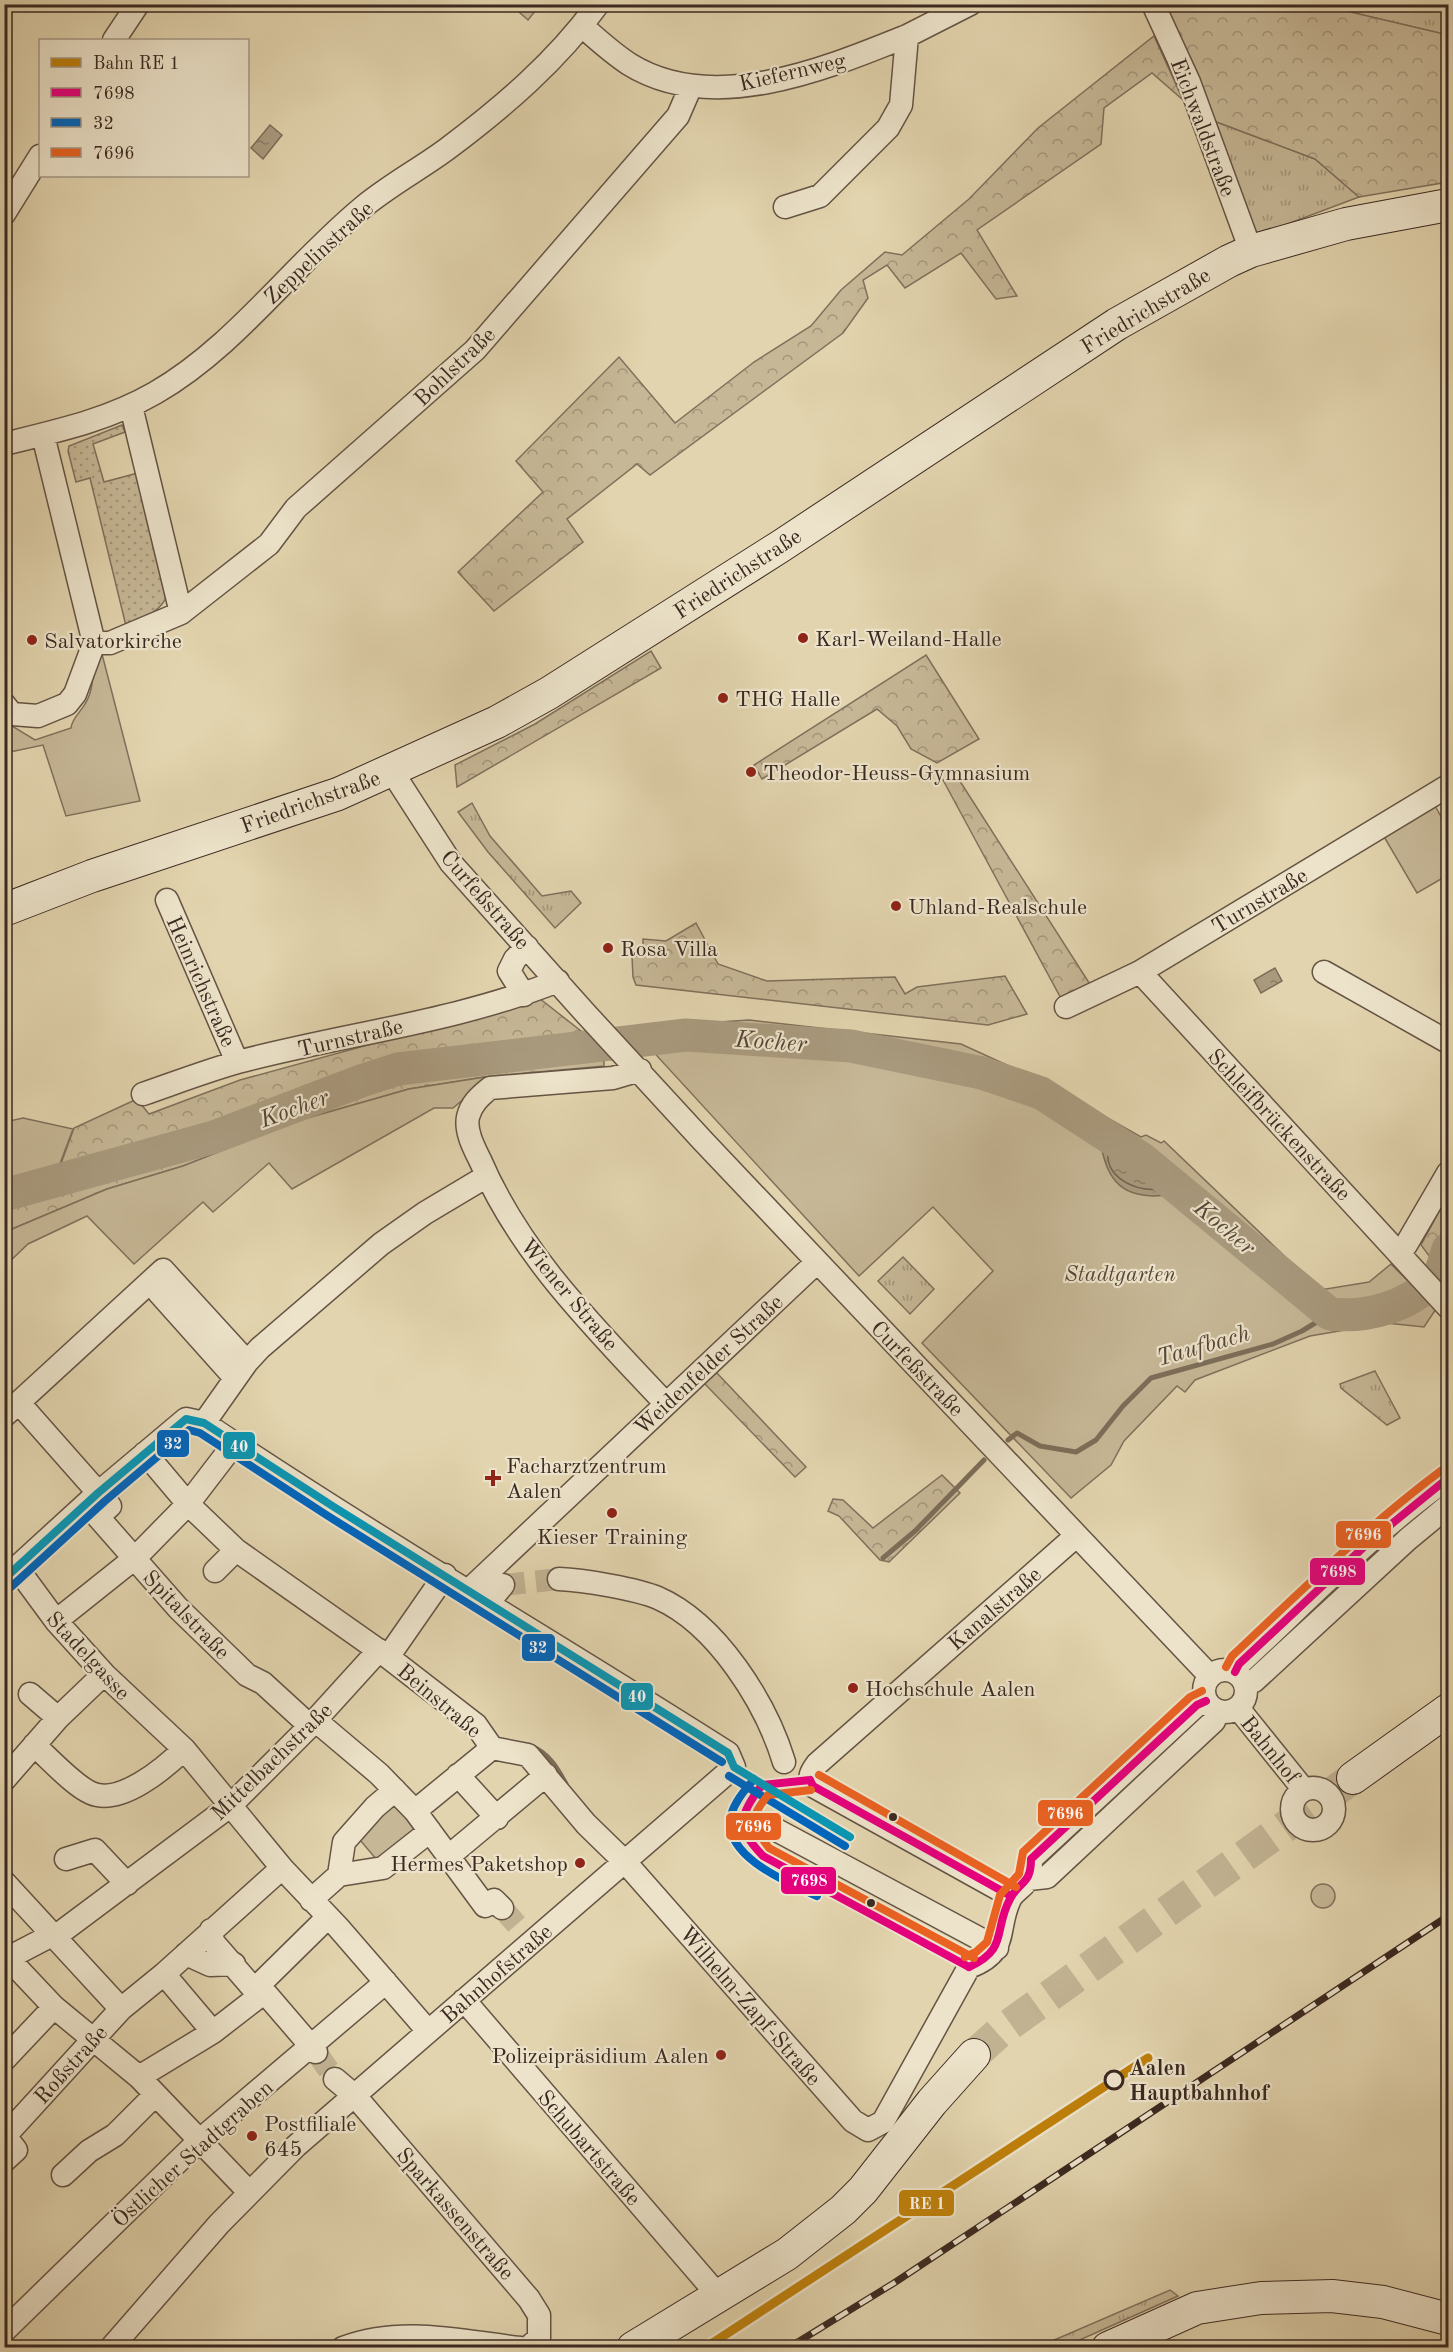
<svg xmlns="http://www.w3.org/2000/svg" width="1453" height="2352" font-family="'Old Standard TT',serif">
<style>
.grass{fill:url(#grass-tufts);stroke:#80705c;stroke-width:1.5}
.forest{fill:url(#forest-crowns);stroke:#80705c;stroke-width:1.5}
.park{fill:#c6b796;stroke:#80705c;stroke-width:1.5}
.garden{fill:url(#garden-dots);stroke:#80705c;stroke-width:1.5}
.water{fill:url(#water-ripples);stroke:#7d6d59;stroke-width:1.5}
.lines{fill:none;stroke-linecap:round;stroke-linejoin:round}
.shore{stroke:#726250;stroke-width:1.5}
.stream{stroke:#7d6d59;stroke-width:5}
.river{stroke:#a99a7e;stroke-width:33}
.street-tunnel{stroke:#c1b292;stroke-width:22;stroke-dasharray:22 11;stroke-linecap:butt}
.secondary-tunnel{stroke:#c1b292;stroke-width:32;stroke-dasharray:32 16;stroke-linecap:butt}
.street-casing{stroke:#655444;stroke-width:25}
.secondary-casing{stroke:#3b2921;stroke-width:34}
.street{stroke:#ece3ca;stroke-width:22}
.secondary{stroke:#ece3ca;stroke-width:32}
.rail-casing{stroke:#3b2921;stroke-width:7}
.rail{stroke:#ece3ca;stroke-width:4.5;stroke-dasharray:14;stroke-linecap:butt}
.bus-1-casing{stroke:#ece3ca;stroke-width:12}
.bus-2-casing{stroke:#ece3ca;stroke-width:12}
.bus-3-casing{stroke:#ece3ca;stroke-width:12}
.bus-4-casing{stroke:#ece3ca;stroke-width:12}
.bus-1{stroke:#e5007d;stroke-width:8}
.bus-2{stroke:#0065bd;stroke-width:8}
.bus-3{stroke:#e96222;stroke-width:8}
.bus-4{stroke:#0996b4;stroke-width:8}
.rail-1-casing{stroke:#ece3ca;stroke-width:14}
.rail-1{stroke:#bf800a;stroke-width:9}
.poi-dot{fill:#8f2418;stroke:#ece3ca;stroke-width:2}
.bus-dot{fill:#3b2921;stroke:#ece3ca;stroke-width:2}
.stop-dot{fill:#ece3ca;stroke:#3b2921;stroke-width:3}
.labels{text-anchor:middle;stroke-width:4.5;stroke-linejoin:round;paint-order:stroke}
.street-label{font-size:22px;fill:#3b2921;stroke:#ece3ca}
.poi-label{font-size:22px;fill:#3b2921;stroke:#ece3ca;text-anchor:start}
.park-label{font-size:22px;font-style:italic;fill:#574538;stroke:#ece3ca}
.stop-label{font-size:22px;font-weight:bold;fill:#3b2921;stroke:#ece3ca;text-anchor:start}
.water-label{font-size:24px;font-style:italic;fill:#564538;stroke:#ece3ca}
.line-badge{stroke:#ece3ca;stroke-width:2}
.badge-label{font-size:16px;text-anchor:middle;font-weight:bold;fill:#fff}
</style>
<defs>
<pattern id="grass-tufts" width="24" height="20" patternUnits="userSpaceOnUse" patternTransform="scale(1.5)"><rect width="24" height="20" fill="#c6b796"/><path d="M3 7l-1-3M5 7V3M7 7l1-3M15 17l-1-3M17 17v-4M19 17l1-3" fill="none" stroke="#a2957a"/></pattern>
<pattern id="forest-crowns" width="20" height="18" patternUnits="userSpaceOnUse" patternTransform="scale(1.5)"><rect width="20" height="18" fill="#c6b796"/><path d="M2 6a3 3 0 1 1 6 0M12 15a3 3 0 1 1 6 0" fill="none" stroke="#a2957a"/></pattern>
<pattern id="garden-dots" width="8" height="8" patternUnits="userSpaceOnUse" patternTransform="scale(1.5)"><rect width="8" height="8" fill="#c6b796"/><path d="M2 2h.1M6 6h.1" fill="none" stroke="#a2957a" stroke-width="1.8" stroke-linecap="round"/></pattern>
<pattern id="water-ripples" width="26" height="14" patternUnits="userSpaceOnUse" patternTransform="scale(1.5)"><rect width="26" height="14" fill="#a99a7e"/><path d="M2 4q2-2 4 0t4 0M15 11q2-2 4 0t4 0" fill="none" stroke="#8b7e67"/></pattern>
</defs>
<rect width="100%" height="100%" fill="#e2d4ae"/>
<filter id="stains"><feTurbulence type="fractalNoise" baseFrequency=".00333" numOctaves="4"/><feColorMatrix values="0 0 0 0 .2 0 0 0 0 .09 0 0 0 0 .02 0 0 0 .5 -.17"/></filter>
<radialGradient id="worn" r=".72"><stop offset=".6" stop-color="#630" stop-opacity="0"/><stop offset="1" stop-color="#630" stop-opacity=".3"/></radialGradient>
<path class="grass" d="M 1291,5 L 1448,5 L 1448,35 L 1325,6 L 1297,9 Z
M 1206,118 L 1315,159 L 1359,197 L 1250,238 Z
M 472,803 L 490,836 L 542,896 L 571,891 L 581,903 L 555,928 L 488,852 L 458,812 Z
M 903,1257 L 934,1289 L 910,1314 L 878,1281 Z
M 1375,1371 L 1400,1418 L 1387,1425 L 1341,1388 L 1340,1384 Z
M 1170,2290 L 1178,2296 L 1064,2347 L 1038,2347 Z"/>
<path class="forest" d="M 1291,4 L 1298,9 L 1325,6 L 1448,35 L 1448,182 L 1359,197 L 1315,159 L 1206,118 L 1157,5 Z
M 1154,36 L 1183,100 L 1152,73 L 1104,108 L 1101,144 L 977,230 L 1017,296 L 996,299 L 961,253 L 905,288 L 887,265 L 863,280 L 868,298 L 843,333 L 650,475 L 637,464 L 567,519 L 583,542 L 494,611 L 458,572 L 543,492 L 516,461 L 619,357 L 675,423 L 754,362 L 811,326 L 841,290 L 885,252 L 902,255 L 969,199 L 1038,128 Z
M 651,651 L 661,668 L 457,787 L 455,765 L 535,724 Z
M 926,655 L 979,739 L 937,763 L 911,749 L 897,726 L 877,709 L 762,779 L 754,765 Z
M 956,775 L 1093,989 L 1063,1002 L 943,780 Z
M 696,923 L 718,964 L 767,981 L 895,977 L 905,994 L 917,987 L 1005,976 L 1027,1014 L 988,1025 L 636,985 L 633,977 L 632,956 L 643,956 L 643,939 L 666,941 Z
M 539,998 L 604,1049 L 604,1066 L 485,1077 L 409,1089 L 297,1121 L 183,1166 L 107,1189 L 5,1232 L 5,1190 L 56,1177 L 74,1128 L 137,1099 L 149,1114 L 240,1080 Z
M 1448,1195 L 1448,1281 L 1421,1245 Z
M 715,1371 L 806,1467 L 795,1477 L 704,1383 Z
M 942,1475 L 960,1493 L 889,1562 L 880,1560 L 839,1516 L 828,1511 L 833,1499 L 843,1500 L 873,1528 Z"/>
<path class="park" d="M 511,5 L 540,5 L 528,20 Z
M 102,654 L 140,801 L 66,816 L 43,745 L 5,753 L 4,721 L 35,740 L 71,728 C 72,718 80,713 85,704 C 94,690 93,672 94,656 Z
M 1434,804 L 1448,829 L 1448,875 L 1417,893 L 1383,835 Z
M 749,1020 L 961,1044 L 1044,1082 L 1141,1137 L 1146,1135 L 1161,1143 L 1164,1141 L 1320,1290 L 1369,1282 L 1391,1264 L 1436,1309 L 1424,1327 L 1386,1323 L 1310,1336 L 1195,1380 L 1185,1392 L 1177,1386 L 1124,1441 L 1111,1465 L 1071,1498 L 922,1343 L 993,1271 L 933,1207 L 859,1276 L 647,1045 L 645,1027 Z
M 485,1077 L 484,1082 L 453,1108 L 434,1108 L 292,1189 L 269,1163 L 213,1212 L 203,1202 L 134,1264 L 87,1216 L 28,1244 L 5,1266 L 5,1232 L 107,1189 L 183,1166 L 297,1121 L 409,1089 Z
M 23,1118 L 73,1129 L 55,1177 L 5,1189 L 5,1122 Z
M 397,1798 L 425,1830 L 382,1866 L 355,1834 Z
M1311 1896a12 12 0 1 1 24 0a12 12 0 1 1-24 0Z"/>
<path class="garden" d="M 122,425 L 125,432 L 93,444 L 104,482 L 138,473 L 168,593 C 162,612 143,618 126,626 L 90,478 L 76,482 L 68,451 L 69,446 Z"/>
<path class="water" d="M 270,125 L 282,135 L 263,159 L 251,148 Z
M 1275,968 L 1282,981 L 1261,993 L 1254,980 Z
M 1098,1131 L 1141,1158 L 1180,1189 C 1169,1196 1156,1197 1143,1195 C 1109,1191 1103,1160 1098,1131 Z"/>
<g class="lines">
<path class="shore" d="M 1109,1147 L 1138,1163 L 1164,1184 L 1164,1188 C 1140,1195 1100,1177 1109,1147 Z"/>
<path class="stream" d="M 1008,1440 L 1017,1433 L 1040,1446 L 1076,1452 L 1096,1440 L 1123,1406 L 1151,1378 L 1273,1344 L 1302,1331 L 1330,1314
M 883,1558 L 915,1531 L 984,1460
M 531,1746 C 548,1752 558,1769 566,1784"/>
<path class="river" d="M 4,1195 L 214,1137 L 361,1081 L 398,1069 L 686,1035 L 851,1046 L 982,1073 L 1041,1093 L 1141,1158 L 1330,1314 C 1367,1318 1408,1307 1435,1279 C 1442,1273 1445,1258 1448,1249"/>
<path class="street-tunnel" d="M 503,1585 L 559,1579
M 502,1908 L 518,1926
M 316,2052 L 335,2079"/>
<path class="secondary-tunnel" d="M 974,2055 L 1002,2030 L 1353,1778"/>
<g class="street-casing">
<path id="street" d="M 1153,4 L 1189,82 L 1251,251
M 582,26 C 597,39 612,53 629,64 C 712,116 825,69 907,36
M 114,40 L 138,4
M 785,207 L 820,196 L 888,128 L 901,105 L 907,36 L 970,4
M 4,214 L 40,156
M 131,406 L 181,613
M 4,444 C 57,431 108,420 155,393 C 235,347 291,267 362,208 C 388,186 420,169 447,149 C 503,107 557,61 598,4
M 94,643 L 110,643 L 181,613 L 269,544 L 296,508 L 475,350 L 678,116 L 691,86
M 4,704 L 12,714 L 38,716 L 67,704 L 75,694 L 94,643 L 43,435
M 391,770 L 451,863 L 587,1015 L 703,1141 L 1210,1676
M 167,900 L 237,1062
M 1140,972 L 1448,1307
M 1324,972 L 1448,1042
M 524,995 L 509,971 L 515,959 L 527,947
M 1066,1007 L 1140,972 L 1448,786
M 640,1070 L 613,1078 L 490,1088 C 480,1096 471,1104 468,1117 C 465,1131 474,1148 480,1160 C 521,1256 596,1329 666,1404
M 143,1094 C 175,1083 206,1071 238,1062 C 344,1034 455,1022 558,981
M 1398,1252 L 1406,1245 L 1448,1173
M 152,1281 L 159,1293 L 235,1378
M 19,1403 L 110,1506 L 98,1517 L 178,1608 L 247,1675 L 263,1683 L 310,1726
M 4,1416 L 163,1270 L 247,1362
M 204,1423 L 247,1362 L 260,1348 L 381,1244 L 425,1213 L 487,1176
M 145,1453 L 188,1504 L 236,1550 L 388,1657 L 476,1725 L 492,1748 L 528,1755 L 586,1824 L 626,1863 L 853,2121 L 868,2130 L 883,2122 L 969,1967 C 1010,1952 995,1930 1010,1899 C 1014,1891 1025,1886 1029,1878 C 1031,1873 1031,1865 1031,1859 L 1197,1705 L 1206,1701
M 17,1568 L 56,1621 L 104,1674 L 184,1749 L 282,1868 L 337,1926 L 428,2031
M 215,1571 L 236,1550
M 4,1579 L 98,1493 L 186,1419 L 204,1423 C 375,1538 554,1642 728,1753 L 734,1767 L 296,2146 L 219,2224 L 111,2348
M 559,1579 C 583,1580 637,1589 658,1598 C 717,1624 766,1703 784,1762
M 469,1590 L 817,1262
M 488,1603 L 503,1585
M 56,1621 L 135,1558 L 188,1504 L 234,1444
M 388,1657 L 445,1575
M1204 1691a21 21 0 1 1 42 0a21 21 0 1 1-42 0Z
M 1235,1672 L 1239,1664 C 1307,1601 1373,1532 1448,1478
M 1245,1684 L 1254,1681 L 1408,1539 L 1448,1506
M 30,1694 L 58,1718
M 1238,1708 L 1304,1790
M 315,1720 L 379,1774 L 415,1811 L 485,1906 L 494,1900 L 502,1908
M 34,1745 C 49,1758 73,1785 91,1793 C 120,1806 165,1768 184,1749
M 458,1775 L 497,1818
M 4,1780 L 58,1718 L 104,1674
M1292 1809a21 21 0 1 1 42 0a21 21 0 1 1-42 0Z
M 415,1811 L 492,1748
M 769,1826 L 997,1948
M 449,1856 L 546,1775
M 66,1859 L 95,1850 L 127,1884
M 339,1875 L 383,1868 L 430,1831
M 1029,1879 L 1047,1877 L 1214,1721 L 1218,1711
M 4,1882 L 121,2009
M 1011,1896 L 813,1786 C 808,1777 811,1772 817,1764 L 1076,1536
M 311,1900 L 339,1875 L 344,1842 L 375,1807 L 395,1790
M 211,1930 L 213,1942 L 252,1987 L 267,1995 L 316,2052
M 56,1936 L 230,1806 L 310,1726 L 379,1650
M 4,1954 L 54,2007 L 139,2077 L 249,2192
M 186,1954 L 210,1965 L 234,1964
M 8,1958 L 54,1934
M 164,1974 L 213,2032
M 464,2000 L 717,2294
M 4,2060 L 54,2007
M 139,2077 L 213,2032 L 257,1998 L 263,1981 L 328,1917
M 335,2079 L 355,2096 L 529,2299 L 539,2315 L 539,2338 L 528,2348
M 4,2161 L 16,2150 L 5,2136 L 121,2009 L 164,1974 L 282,1868
M 63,2175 L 89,2151 L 115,2135 L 154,2096
M 4,2331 L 200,2140 L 386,1982
M 343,2348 C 401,2326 460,2341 520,2348"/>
</g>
<g class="secondary-casing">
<path id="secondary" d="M 4,910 L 92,876 L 338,794 L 497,722 L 549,693 L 781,546 L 1117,324 L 1229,261 L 1251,251 L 1346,224 L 1448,205
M 1353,1778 L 1448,1710
M 633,2348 L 787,2254 L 843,2210 L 863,2190 L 932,2102 L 974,2055
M 1108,2348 L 1197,2308 L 1261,2298 L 1332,2296 L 1383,2302 L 1448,2319"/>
</g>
<use href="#street" class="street"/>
<use href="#secondary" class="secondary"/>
<g class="rail-casing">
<path id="rail" d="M 788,2348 L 894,2283 L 1448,1916"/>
</g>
<use href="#rail" class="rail"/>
<g class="bus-1-casing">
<path id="bus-1" d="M 1235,1672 L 1239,1664 L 1367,1544 L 1448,1478
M 810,1780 L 762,1785 C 739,1816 735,1827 763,1856 L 969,1967
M 810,1780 L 813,1786 L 1011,1896
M 969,1967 C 1009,1949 993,1930 1010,1899 C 1020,1880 1031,1885 1031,1859 L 1197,1705 L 1206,1701"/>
</g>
<g class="bus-2-casing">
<path id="bus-2" d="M 11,1587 L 105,1501 L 189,1430 L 200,1433 L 328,1516 L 722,1762
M 729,1776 L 845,1846
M 754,1779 C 745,1790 735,1801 731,1815 C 721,1856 789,1883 817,1896"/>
</g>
<g class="bus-3-casing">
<path id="bus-3" d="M 1226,1667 L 1232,1656 C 1300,1592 1367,1526 1442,1470
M 819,1775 L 1016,1887
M 811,1790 L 768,1795 C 761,1804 753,1814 753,1826 L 769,1848 L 974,1958
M 965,1957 L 976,1952 L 987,1942 L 1000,1895 L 1019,1874 L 1023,1852 L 1190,1697 L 1202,1691"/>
</g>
<g class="bus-4-casing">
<path id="bus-4" d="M 4,1579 L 98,1493 L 186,1419 L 204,1423 L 334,1507 L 728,1753 L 734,1767 L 850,1837"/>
</g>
<use href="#bus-1" class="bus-1"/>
<use href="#bus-2" class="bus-2"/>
<use href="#bus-3" class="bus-3"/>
<use href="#bus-4" class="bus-4"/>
<g class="rail-1-casing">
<path id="rail-1" d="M 705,2348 L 1148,2058"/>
</g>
<use href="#rail-1" class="rail-1"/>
</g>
<g class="poi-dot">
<circle cx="803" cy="638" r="6"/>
<circle cx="32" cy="640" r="6"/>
<circle cx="723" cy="698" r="6"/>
<circle cx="751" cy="772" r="6"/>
<circle cx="896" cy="906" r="6"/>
<circle cx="608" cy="948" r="6"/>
<path d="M490 1469h6v6h6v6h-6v6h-6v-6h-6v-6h6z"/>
<circle cx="612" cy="1513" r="6"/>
<circle cx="853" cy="1688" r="6"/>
<circle cx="580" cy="1863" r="6"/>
<circle cx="721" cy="2055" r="6"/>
<circle cx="252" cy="2136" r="6"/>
</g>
<g class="bus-dot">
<circle cx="893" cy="1817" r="5"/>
<circle cx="871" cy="1903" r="5"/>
</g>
<circle class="stop-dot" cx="1114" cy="2080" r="9"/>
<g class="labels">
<g class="street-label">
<text transform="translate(792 71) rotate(-13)" y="8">Kiefernweg</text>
<text transform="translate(1204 127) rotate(69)" y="8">Eichwaldstraße</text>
<text transform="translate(318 252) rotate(-43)" y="8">Zeppelinstraße</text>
<text transform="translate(1145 310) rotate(-31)" y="8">Friedrichstraße</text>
<text transform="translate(454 366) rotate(-44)" y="8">Bohlstraße</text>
<text transform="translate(737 573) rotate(-33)" y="8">Friedrichstraße</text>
<text transform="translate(310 801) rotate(-20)" y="8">Friedrichstraße</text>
<text transform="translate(486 899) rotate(49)" y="8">Curfeßstraße</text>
<text transform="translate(1259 900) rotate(-31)" y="8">Turnstraße</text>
<text transform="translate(202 981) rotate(66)" y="8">Heinrichstraße</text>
<text transform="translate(350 1037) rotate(-13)" y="8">Turnstraße</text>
<text transform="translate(1280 1124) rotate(47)" y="8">Schleifbrückenstraße</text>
<text transform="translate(570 1294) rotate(50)" y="8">Wiener Straße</text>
<text transform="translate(708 1364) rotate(-43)" y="8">Weidenfelder Straße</text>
<text transform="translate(918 1368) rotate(46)" y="8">Curfeßstraße</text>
<text transform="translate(994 1608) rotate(-41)" y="8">Kanalstraße</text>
<text transform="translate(187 1614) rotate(46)" y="8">Spitalstraße</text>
<text transform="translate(89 1655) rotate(47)" y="8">Stadelgasse</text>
<text transform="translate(440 1700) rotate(40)" y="8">Beinstraße</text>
<text transform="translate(1271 1749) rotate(51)" y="8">Bahnhof</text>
<text transform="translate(271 1761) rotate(-44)" y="8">Mittelbachstraße</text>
<text transform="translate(496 1973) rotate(-41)" y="8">Bahnhofstraße</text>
<text transform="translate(751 2005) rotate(49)" y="8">Wilhelm-Zapf-Straße</text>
<text transform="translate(70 2064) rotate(-48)" y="8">Roßstraße</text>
<text transform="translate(590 2147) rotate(49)" y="8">Schubartstraße</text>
<text transform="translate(192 2153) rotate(-42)" y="8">Östlicher Stadtgraben</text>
<text transform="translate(456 2213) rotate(49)" y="8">Sparkassenstraße</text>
</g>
<g class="poi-label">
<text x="815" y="646">Karl-Weiland-Halle</text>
<text x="44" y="648">Salvatorkirche</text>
<text x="735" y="706">THG Halle</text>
<text x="763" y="780">Theodor-Heuss-Gymnasium</text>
<text x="908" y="914">Uhland-Realschule</text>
<text x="620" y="956">Rosa Villa</text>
<text x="506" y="1473">Facharztzentrum<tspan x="506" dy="25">Aalen</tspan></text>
<text x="612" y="1544" text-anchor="middle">Kieser Training</text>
<text x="865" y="1696">Hochschule Aalen</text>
<text x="568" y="1871" text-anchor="end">Hermes Paketshop</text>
<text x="709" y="2063" text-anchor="end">Polizeipräsidium Aalen</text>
<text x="264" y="2131">Postfiliale<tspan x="264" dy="25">645</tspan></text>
</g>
<g class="park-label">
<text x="1120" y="1281">Stadtgarten</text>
</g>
<g class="stop-label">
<text x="1129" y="2075">Aalen<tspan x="1129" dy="25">Hauptbahnhof</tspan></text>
</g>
<g class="water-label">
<text transform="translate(771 1041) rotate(4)" y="8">Kocher</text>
<text transform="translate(294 1108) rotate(-20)" y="8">Kocher</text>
<text transform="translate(1225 1227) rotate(40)" y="8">Kocher</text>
<text transform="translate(1203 1345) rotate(-16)" y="8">Taufbach</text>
</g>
</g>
<g class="line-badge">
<rect x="156" y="1429" width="34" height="29" rx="6" fill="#0065bd"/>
<rect x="222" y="1431" width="34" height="29" rx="6" fill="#0996b4"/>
<rect x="1335" y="1520" width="57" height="29" rx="6" fill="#e96222"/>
<rect x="1309" y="1557" width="57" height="29" rx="6" fill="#e5007d"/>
<rect x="521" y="1633" width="35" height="29" rx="6" fill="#0065bd"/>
<rect x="620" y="1682" width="34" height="29" rx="6" fill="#0996b4"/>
<rect x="1037" y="1799" width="57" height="28" rx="6" fill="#e96222"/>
<rect x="725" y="1812" width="57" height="29" rx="6" fill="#e96222"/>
<rect x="780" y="1866" width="57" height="29" rx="6" fill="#e5007d"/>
<rect x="898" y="2189" width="57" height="28" rx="6" fill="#bf800a"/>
</g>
<g class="badge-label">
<text x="173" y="1449">32</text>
<text x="239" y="1452">40</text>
<text x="1363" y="1540">7696</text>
<text x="1338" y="1577">7698</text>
<text x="538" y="1653">32</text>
<text x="637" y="1702">40</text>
<text x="1065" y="1819">7696</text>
<text x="753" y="1832">7696</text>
<text x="809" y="1886">7698</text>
<text x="927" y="2209">RE 1</text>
</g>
<rect width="1453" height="2352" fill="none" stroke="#e2d4ae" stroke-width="24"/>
<rect x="6" y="6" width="1441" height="2340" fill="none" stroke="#3b2921" stroke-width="3"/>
<rect x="12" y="12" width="1429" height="2328" fill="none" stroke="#3b2921" stroke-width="1.5"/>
<rect x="39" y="39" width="210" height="138" fill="#ece3ca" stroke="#a59986" stroke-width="1.5"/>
<rect x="51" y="58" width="30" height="9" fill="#bf800a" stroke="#a59986" stroke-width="1.5"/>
<text x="93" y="69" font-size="18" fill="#3b2921">Bahn RE 1</text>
<rect x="51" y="88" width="30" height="9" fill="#e5007d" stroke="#a59986" stroke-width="1.5"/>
<text x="93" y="99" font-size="18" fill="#3b2921">7698</text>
<rect x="51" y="118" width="30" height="9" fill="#0065bd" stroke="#a59986" stroke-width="1.5"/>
<text x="93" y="129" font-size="18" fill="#3b2921">32</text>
<rect x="51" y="148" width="30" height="9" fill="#e96222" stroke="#a59986" stroke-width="1.5"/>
<text x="93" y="159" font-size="18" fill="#3b2921">7696</text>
<rect width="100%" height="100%" filter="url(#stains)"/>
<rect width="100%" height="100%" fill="url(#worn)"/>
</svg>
